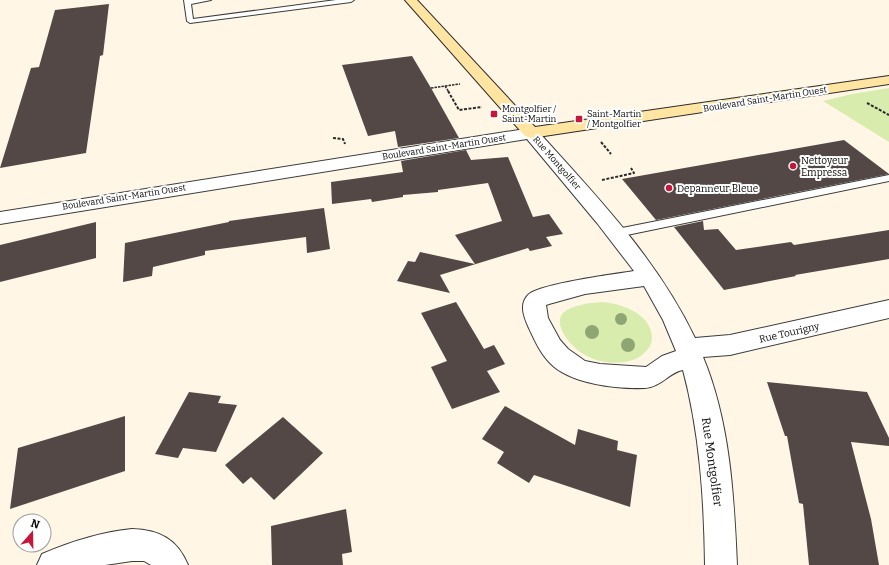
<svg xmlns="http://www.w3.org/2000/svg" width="889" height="565" font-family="Bitter,serif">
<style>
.green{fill:#d8ecad}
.building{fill:#534845}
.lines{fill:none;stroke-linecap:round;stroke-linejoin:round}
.service-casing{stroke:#3c3c3c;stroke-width:2}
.minor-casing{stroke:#3c3c3c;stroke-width:2}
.secondary-casing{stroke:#2b2b2b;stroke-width:2}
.path-far1{stroke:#2b2b2b;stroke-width:1.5;stroke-dasharray:2.5 1;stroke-linecap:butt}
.path{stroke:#2b2b2b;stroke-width:2;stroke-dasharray:3 1.5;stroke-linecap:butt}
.service{fill:#fff;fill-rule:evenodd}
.minor{fill:#fff;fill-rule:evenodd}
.secondary{fill:#ffe5a1;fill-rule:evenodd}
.tree{fill:#8fa674}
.poi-dot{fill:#c4173b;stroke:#fff;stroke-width:1.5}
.labels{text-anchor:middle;stroke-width:4;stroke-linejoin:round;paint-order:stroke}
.far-street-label{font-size:9px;fill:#090909;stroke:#fff}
.far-poi-label{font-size:9px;fill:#090909;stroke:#fff;text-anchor:start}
.poi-label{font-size:10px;fill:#090909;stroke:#fff;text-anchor:start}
.street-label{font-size:10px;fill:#090909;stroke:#fff}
.near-street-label{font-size:12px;fill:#090909;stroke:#fff}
</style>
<rect width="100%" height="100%" fill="#fff6e6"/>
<path class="green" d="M 889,88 L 889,142 L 823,101 L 852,94 Z
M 601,302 C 620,303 651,313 652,337 C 652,345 648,350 642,355 C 627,367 597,364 582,353 C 572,347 552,325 563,313 C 572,305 589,303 601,302 Z"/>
<path class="building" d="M 109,4 L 103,55 L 100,56 L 86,153 L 0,168 L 31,68 L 39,67 L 55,10 Z
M 412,56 L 431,88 L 459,138 L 398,147 L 395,131 L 368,136 L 342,65 Z
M 844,140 L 889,174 L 656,220 L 622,179 Z
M 466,150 L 471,160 L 508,157 L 533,217 L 549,214 L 563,234 L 546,237 L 552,246 L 530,251 L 528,248 L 440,275 L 450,293 L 397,281 L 408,261 L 415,262 L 420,252 L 475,264 L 455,235 L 502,221 L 488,183 L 438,190 L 438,192 L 403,195 L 403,197 L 372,202 L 371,199 L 332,204 L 331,182 L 403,172 L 401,161 Z
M 324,208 L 330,249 L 307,253 L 306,237 L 205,251 L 205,255 L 153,267 L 152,276 L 123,282 L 125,243 L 229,222 L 229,221 Z
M 703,221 L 704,230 L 718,229 L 736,250 L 791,242 L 794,245 L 889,230 L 889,259 L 795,275 L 796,276 L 724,290 L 674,227 Z
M 96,222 L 96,258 L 0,282 L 0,245 Z
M 456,302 L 484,349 L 494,345 L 505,364 L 487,371 L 500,392 L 452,409 L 431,367 L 447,361 L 421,313 Z
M 767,382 L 867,392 L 889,438 L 889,446 L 851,442 L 871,519 L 879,565 L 809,565 L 803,504 L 799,503 L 787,436 L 785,436 Z
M 189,392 L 221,396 L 218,403 L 237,405 L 216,452 L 183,448 L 178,458 L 155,454 Z
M 505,406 L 575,445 L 578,429 L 618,441 L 617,450 L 637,455 L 630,507 L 534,475 L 529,483 L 497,463 L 504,452 L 482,439 Z
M 125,416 L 125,471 L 10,509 L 18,448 Z
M 283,417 L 323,453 L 274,500 L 251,477 L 243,484 L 225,465 Z
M 346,509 L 352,552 L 342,554 L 343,565 L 272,565 L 271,526 Z"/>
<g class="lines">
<g class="service-casing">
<path id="service" d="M 184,0 L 211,0 L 191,4 L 193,19 L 336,0 L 354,0 L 351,2 L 190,23 L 187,21 Z
M 889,175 L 889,181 L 617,237 L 613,236 L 612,233 L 613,230 L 617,229 Z"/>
</g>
<g class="minor-casing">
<path id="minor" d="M 531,128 L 537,130 L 544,138 C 601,201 658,261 695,338 L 730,335 L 889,300 L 889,318 L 730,355 L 703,357 C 730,422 734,495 737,565 L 705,565 C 704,499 700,434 683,370 C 670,372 661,387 645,388 C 617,389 570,384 550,363 C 540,353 534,339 528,326 C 524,317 519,304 528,295 C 538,284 616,274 634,271 L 597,223 L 527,139 L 0,224 L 0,212 ZM 644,286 L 663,320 L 676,351 L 662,356 L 646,367 L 600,364 L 585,361 L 568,349 L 560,340 L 548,318 L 546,305 L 549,304 L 585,294 Z
M 132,529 C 160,530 177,539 188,565 L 151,565 L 144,561 L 132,561 L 105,565 L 37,565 L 42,554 C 70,542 101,532 132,529 Z"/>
</g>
<g class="secondary-casing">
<path id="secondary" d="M 405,0 L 417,0 L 535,127 L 889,76 L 889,84 L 531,138 L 525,136 Z"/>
</g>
<path class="path-far1" d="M 445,86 L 460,84
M 431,88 L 445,86 L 449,92"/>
<path class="path" d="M 448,91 L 459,110 L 482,107
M 867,103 L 889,115
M 333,138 L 343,139 L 345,144
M 601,142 L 611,154
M 602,180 L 634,173 L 631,168"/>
<use href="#service" class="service"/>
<use href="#minor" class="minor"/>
<use href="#secondary" class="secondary"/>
</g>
<g class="tree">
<circle cx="621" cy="319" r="6"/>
<circle cx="592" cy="332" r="7"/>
<circle cx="628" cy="345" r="7"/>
</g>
<g class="poi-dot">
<rect x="490" y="110" width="8" height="8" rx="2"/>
<rect x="575" y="115" width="8" height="8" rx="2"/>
<circle cx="793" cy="166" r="4"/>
<circle cx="669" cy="188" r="4"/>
</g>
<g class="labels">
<g class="far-street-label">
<text transform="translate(765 99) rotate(-9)" y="3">Boulevard Saint-Martin Ouest</text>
<text transform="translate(444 147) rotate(-9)" y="3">Boulevard Saint-Martin Ouest</text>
<text transform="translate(557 163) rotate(49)" y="3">Rue Montgolfier</text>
<text transform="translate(124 197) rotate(-9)" y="3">Boulevard Saint-Martin Ouest</text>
</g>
<g class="far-poi-label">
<text x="502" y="112">Montgolfier /<tspan x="502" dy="10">Saint-Martin</tspan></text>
<text x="587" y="117">Saint-Martin<tspan x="587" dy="10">/ Montgolfier</tspan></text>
</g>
<g class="poi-label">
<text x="801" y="164">Nettoyeur<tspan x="801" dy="12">Empressa</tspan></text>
<text x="677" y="192">Depanneur Bleue</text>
</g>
<g class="street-label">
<text transform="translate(789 332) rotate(-13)" y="4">Rue Tourigny</text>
</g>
<g class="near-street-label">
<text transform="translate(712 462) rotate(82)" y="4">Rue Montgolfier</text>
</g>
</g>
<g transform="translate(32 533) rotate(20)"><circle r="19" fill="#ffffff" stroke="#9d9d9d"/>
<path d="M0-3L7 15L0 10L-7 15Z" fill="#c4173b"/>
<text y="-6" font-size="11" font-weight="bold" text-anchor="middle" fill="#090909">N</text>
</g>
</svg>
